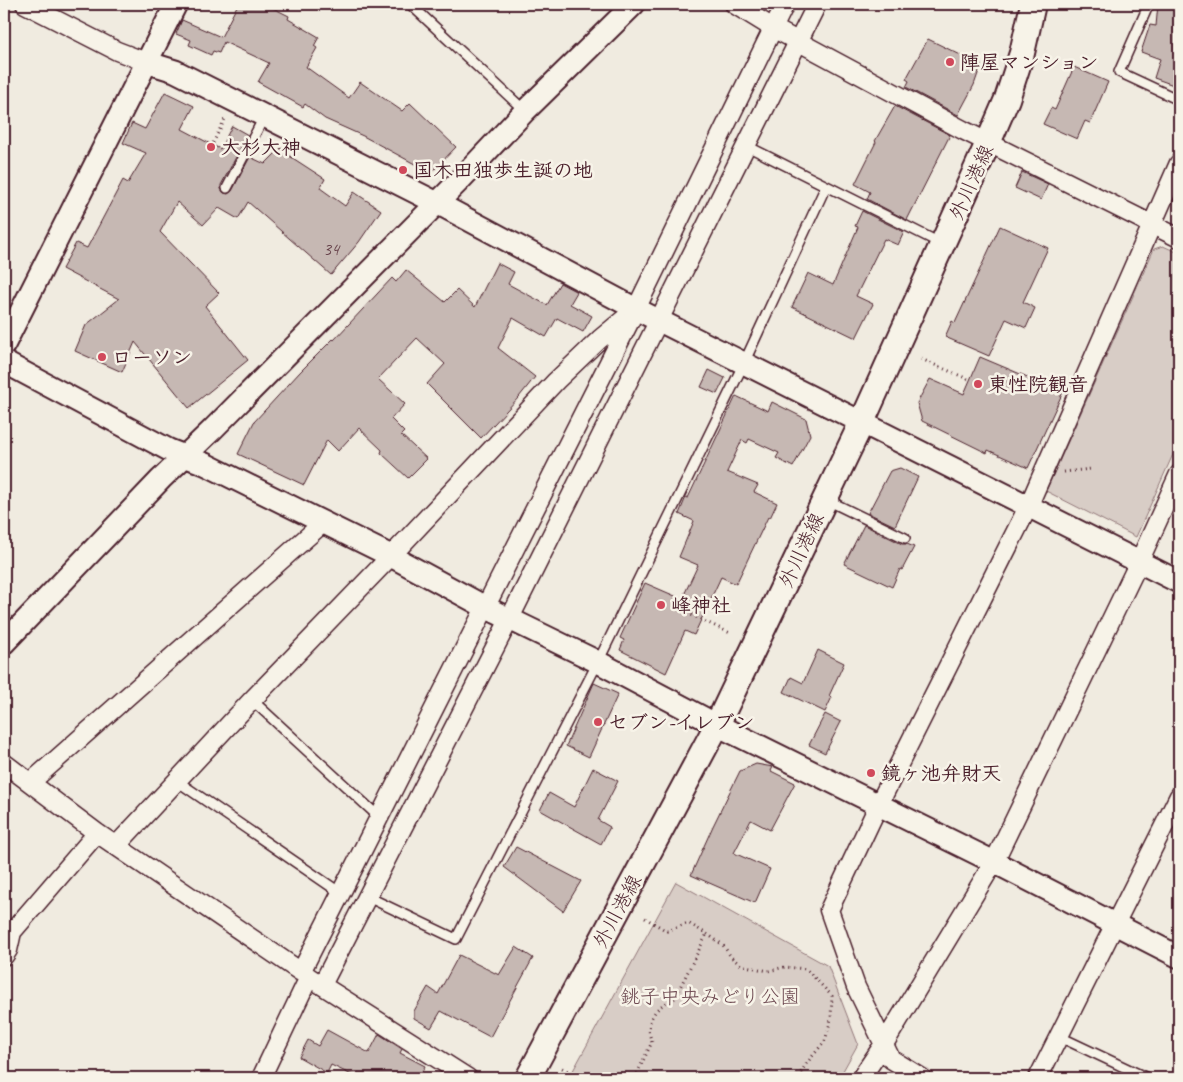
<svg xmlns="http://www.w3.org/2000/svg" width="1183" height="1082" font-family="Caveat,'Klee One',sans-serif">
<style>
.green{fill:#d8cdc6;stroke:#917678}
.building{fill:#c6b8b3;stroke:#4a1f2b}
.lines{fill:none;stroke-linecap:round;stroke-linejoin:round}
.service-casing{stroke:#4a1f2b;stroke-width:12}
.minor-casing{stroke:#4a1f2b;stroke-width:21}
.tertiary-casing{stroke:#4a1f2b;stroke-width:25}
.secondary-casing{stroke:#4a1f2b;stroke-width:28}
.path{stroke:#4a1f2b;stroke-width:3;stroke-dasharray:1 4;stroke-linecap:butt}
.service{stroke:#f7f3e8;stroke-width:9}
.minor{stroke:#f7f3e8;stroke-width:18}
.tertiary{stroke:#f7f3e8;stroke-width:21}
.secondary{stroke:#f7f3e8;stroke-width:24}
.poi-dot{fill:#d1495b;stroke:#f7f3e8;stroke-width:2}
.labels{text-anchor:middle;stroke-width:5;stroke-linejoin:round;paint-order:stroke}
.number-label{font-size:18px;fill:#69454d}
.poi-label{font-size:20px;font-weight:bold;fill:#4a1f2b;stroke:#f7f3e8;text-anchor:start}
.street-label{font-size:20px;fill:#4a1f2b;stroke:#f7f3e8}
.park-label{font-size:20px;fill:#6e4a52;stroke:#f7f3e8}
</style>
<rect width="100%" height="100%" fill="#f0ebe0"/>
<filter id="ink" filterUnits="userSpaceOnUse"><feTurbulence type="fractalNoise" baseFrequency=".02" numOctaves="2"/><feDisplacementMap in="SourceGraphic" scale="10" xChannelSelector="R" yChannelSelector="G"/><feConvolveMatrix kernelMatrix="1 2 1 2 8 2 1 2 1" color-interpolation-filters="sRGB"/></filter>
<g filter="url(#ink)">
<path class="green" d="M 1163,246 L 1179,253 L 1179,441 L 1136,537 L 1046,491 L 1154,249 Z
M 676,882 L 828,966 L 858,1044 L 839,1078 L 569,1078 Z"/>
<path class="building" d="M 238,4 L 265,4 L 289,16 L 288,19 L 319,37 L 314,46 L 317,48 L 306,67 L 349,98 L 360,82 L 402,111 L 410,103 L 456,147 L 433,171 L 424,169 L 363,136 L 325,119 L 305,104 L 303,107 L 258,82 L 269,63 L 224,42 L 219,53 L 213,51 L 211,55 L 189,45 L 191,40 L 176,34 L 182,20 L 221,37 Z
M 1158,4 L 1179,10 L 1179,87 L 1154,78 L 1160,59 L 1141,52 L 1150,25 L 1156,26 Z
M 928,39 L 981,65 L 974,85 L 958,115 L 906,87 L 909,81 L 906,79 Z
M 1074,67 L 1108,82 L 1090,123 L 1085,121 L 1077,139 L 1043,124 L 1051,108 L 1055,110 Z
M 165,92 L 194,106 L 182,129 L 220,149 L 232,126 L 248,135 L 221,185 L 221,189 L 224,193 L 228,194 L 232,191 L 250,157 L 265,164 L 281,148 L 288,155 L 325,179 L 320,188 L 345,206 L 354,192 L 381,210 L 359,242 L 331,275 L 248,202 L 238,219 L 219,208 L 203,225 L 177,202 L 160,232 L 219,293 L 205,306 L 248,360 L 189,408 L 135,342 L 122,372 L 75,351 L 86,325 L 119,299 L 62,269 L 76,243 L 87,248 L 123,180 L 128,183 L 146,153 L 123,143 L 132,123 L 145,129 Z
M 895,106 L 950,135 L 907,220 L 867,199 L 870,192 L 855,184 L 876,142 L 875,141 Z
M 1022,172 L 1048,184 L 1041,200 L 1015,188 Z
M 862,211 L 904,232 L 898,245 L 884,239 L 856,296 L 873,304 L 856,338 L 792,307 L 808,273 L 833,285 L 858,227 L 855,226 Z
M 1000,226 L 1048,248 L 1023,302 L 1035,308 L 1026,328 L 1006,319 L 989,356 L 945,337 L 952,321 L 955,323 Z
M 497,263 L 514,272 L 508,284 L 547,305 L 560,283 L 577,292 L 570,304 L 592,316 L 583,332 L 557,318 L 546,337 L 513,318 L 498,348 L 535,377 L 519,397 L 481,438 L 427,384 L 445,364 L 417,338 L 378,379 L 405,404 L 391,419 L 404,432 L 401,435 L 427,459 L 408,478 L 381,453 L 382,450 L 359,428 L 338,451 L 327,440 L 304,485 L 238,454 L 254,422 L 300,372 L 333,339 L 334,340 L 392,278 L 396,282 L 406,270 L 445,302 L 457,290 L 475,307 Z
M 980,357 L 1063,392 L 1028,468 L 988,450 L 987,453 L 922,421 L 917,403 L 930,379 L 964,394 Z
M 709,370 L 725,378 L 717,394 L 701,387 Z
M 736,396 L 768,411 L 772,402 L 806,419 L 810,435 L 793,467 L 776,458 L 779,453 L 749,439 L 747,443 L 742,440 L 727,472 L 758,485 L 754,492 L 777,503 L 770,518 L 768,517 L 736,584 L 721,577 L 694,635 L 685,631 L 666,673 L 620,650 L 624,640 L 620,638 L 645,583 L 682,599 L 698,565 L 679,557 L 694,521 L 679,514 L 686,497 L 688,498 Z
M 900,468 L 918,477 L 895,526 L 868,513 L 890,471 Z
M 864,525 L 902,544 L 907,544 L 914,547 L 902,570 L 900,569 L 892,587 L 844,564 Z
M 818,650 L 844,663 L 829,696 L 832,697 L 825,712 L 784,692 L 791,677 L 803,683 Z
M 594,683 L 618,694 L 589,757 L 566,746 Z
M 825,714 L 841,722 L 825,753 L 809,745 Z
M 756,764 L 773,767 L 771,771 L 795,783 L 770,830 L 751,820 L 734,853 L 770,869 L 755,903 L 691,875 L 713,826 L 740,771 Z
M 593,768 L 618,781 L 598,820 L 610,827 L 601,844 L 540,810 L 549,793 L 574,807 Z
M 516,847 L 581,881 L 563,911 L 504,867 Z
M 516,947 L 533,958 L 490,1037 L 441,1011 L 431,1028 L 414,1018 L 414,1011 L 428,987 L 438,994 L 459,955 L 499,975 Z
M 327,1030 L 369,1053 L 379,1034 L 402,1049 L 400,1053 L 425,1066 L 419,1078 L 358,1078 L 331,1065 L 327,1073 L 299,1057 L 308,1040 L 318,1046 Z"/>
<g class="lines">
<g class="service-casing">
<path id="service" d="M 410,4 L 525,111
M 1149,4 L 1119,72 L 1179,100
M 745,145 L 942,244
M 227,188 L 264,117
M 825,499 L 905,538
M 252,700 L 379,817
M 177,781 L 342,894
M 368,897 L 456,939 L 598,662 L 744,363 L 826,186
M 1058,1036 L 1147,1078"/>
</g>
<g class="minor-casing">
<path id="minor" d="M 25,4 L 117,51 L 146,62
M 734,4 L 773,28 L 963,130 L 1179,238
M 4,763 L 97,833 L 301,972 L 468,1078
M 31,782 L 323,523
M 116,846 L 252,700 L 391,556 L 556,381 L 600,339 L 630,314
M 4,956 L 8,950 L 12,932 L 97,833
M 301,972 L 636,309 L 785,4
M 322,985 L 510,618 L 817,4
M 261,1078 L 309,977
M 861,1078 L 884,1044 L 994,862 L 1139,562 L 1179,474
M 922,1078 L 891,1059 L 856,987 L 829,910 L 879,804 L 1028,507 L 1179,163
M 1038,1078 L 1179,796"/>
</g>
<g class="tertiary-casing">
<path id="tertiary" d="M 146,62 L 175,71 L 437,203 L 636,309 L 1179,582
M 4,345 L 176,4
M 4,362 L 169,450 L 205,464 L 391,556 L 487,608 L 598,662 L 717,725 L 994,862 L 1179,957
M 4,643 L 161,479 L 212,430 L 460,180 L 525,111 L 634,4"/>
</g>
<g class="secondary-casing">
<path id="secondary" d="M 528,1078 L 717,725 L 862,422 L 988,143 L 1007,99 L 1022,53 L 1033,4"/>
</g>
<path class="path" d="M 213,143 L 225,119
M 921,359 L 968,379
M 1064,472 L 1091,469
M 687,613 L 730,633
M 645,918 L 667,931 L 688,923 L 707,934 L 723,945 L 731,957 L 741,965 L 768,971 L 785,967 L 806,969 L 832,996 L 831,1019 L 825,1041 L 806,1064 L 798,1078
M 562,1068 L 582,1078
M 635,1078 L 652,1042 C 644,1024 654,1005 673,1001 L 707,934"/>
<use href="#service" class="service"/>
<use href="#minor" class="minor"/>
<use href="#tertiary" class="tertiary"/>
<use href="#secondary" class="secondary"/>
</g>
</g>
<g class="poi-dot">
<circle cx="950" cy="62" r="5"/>
<circle cx="211" cy="147" r="5"/>
<circle cx="403" cy="170" r="5"/>
<circle cx="102" cy="357" r="5"/>
<circle cx="978" cy="384" r="5"/>
<circle cx="661" cy="605" r="5"/>
<circle cx="598" cy="722" r="5"/>
<circle cx="871" cy="773" r="5"/>
</g>
<g class="labels">
<g class="number-label">
<text x="331" y="255">34</text>
</g>
<g class="poi-label">
<text x="960" y="69">陣屋マンション</text>
<text x="221" y="154">大杉大神</text>
<text x="413" y="177">国木田独歩生誕の地</text>
<text x="112" y="364">ローソン</text>
<text x="988" y="391">東性院観音</text>
<text x="671" y="612">峰神社</text>
<text x="608" y="729">セブン-イレブン</text>
<text x="881" y="780">鏡ヶ池弁財天</text>
</g>
<g class="street-label">
<text transform="translate(971 182) rotate(-66)" y="7">外川港線</text>
<text transform="translate(801 550) rotate(-65)" y="7">外川港線</text>
<text transform="translate(617 911) rotate(-62)" y="7">外川港線</text>
</g>
<g class="park-label">
<text x="710" y="1003">銚子中央みどり公園</text>
</g>
</g>
<rect width="1183" height="1082" fill="none" stroke="#f7f3e8" stroke-width="20"/>
<rect x="10" y="10" width="1163" height="1062" fill="none" stroke="#4a1f2b" stroke-width="2" filter="url(#ink)"/>
</svg>
